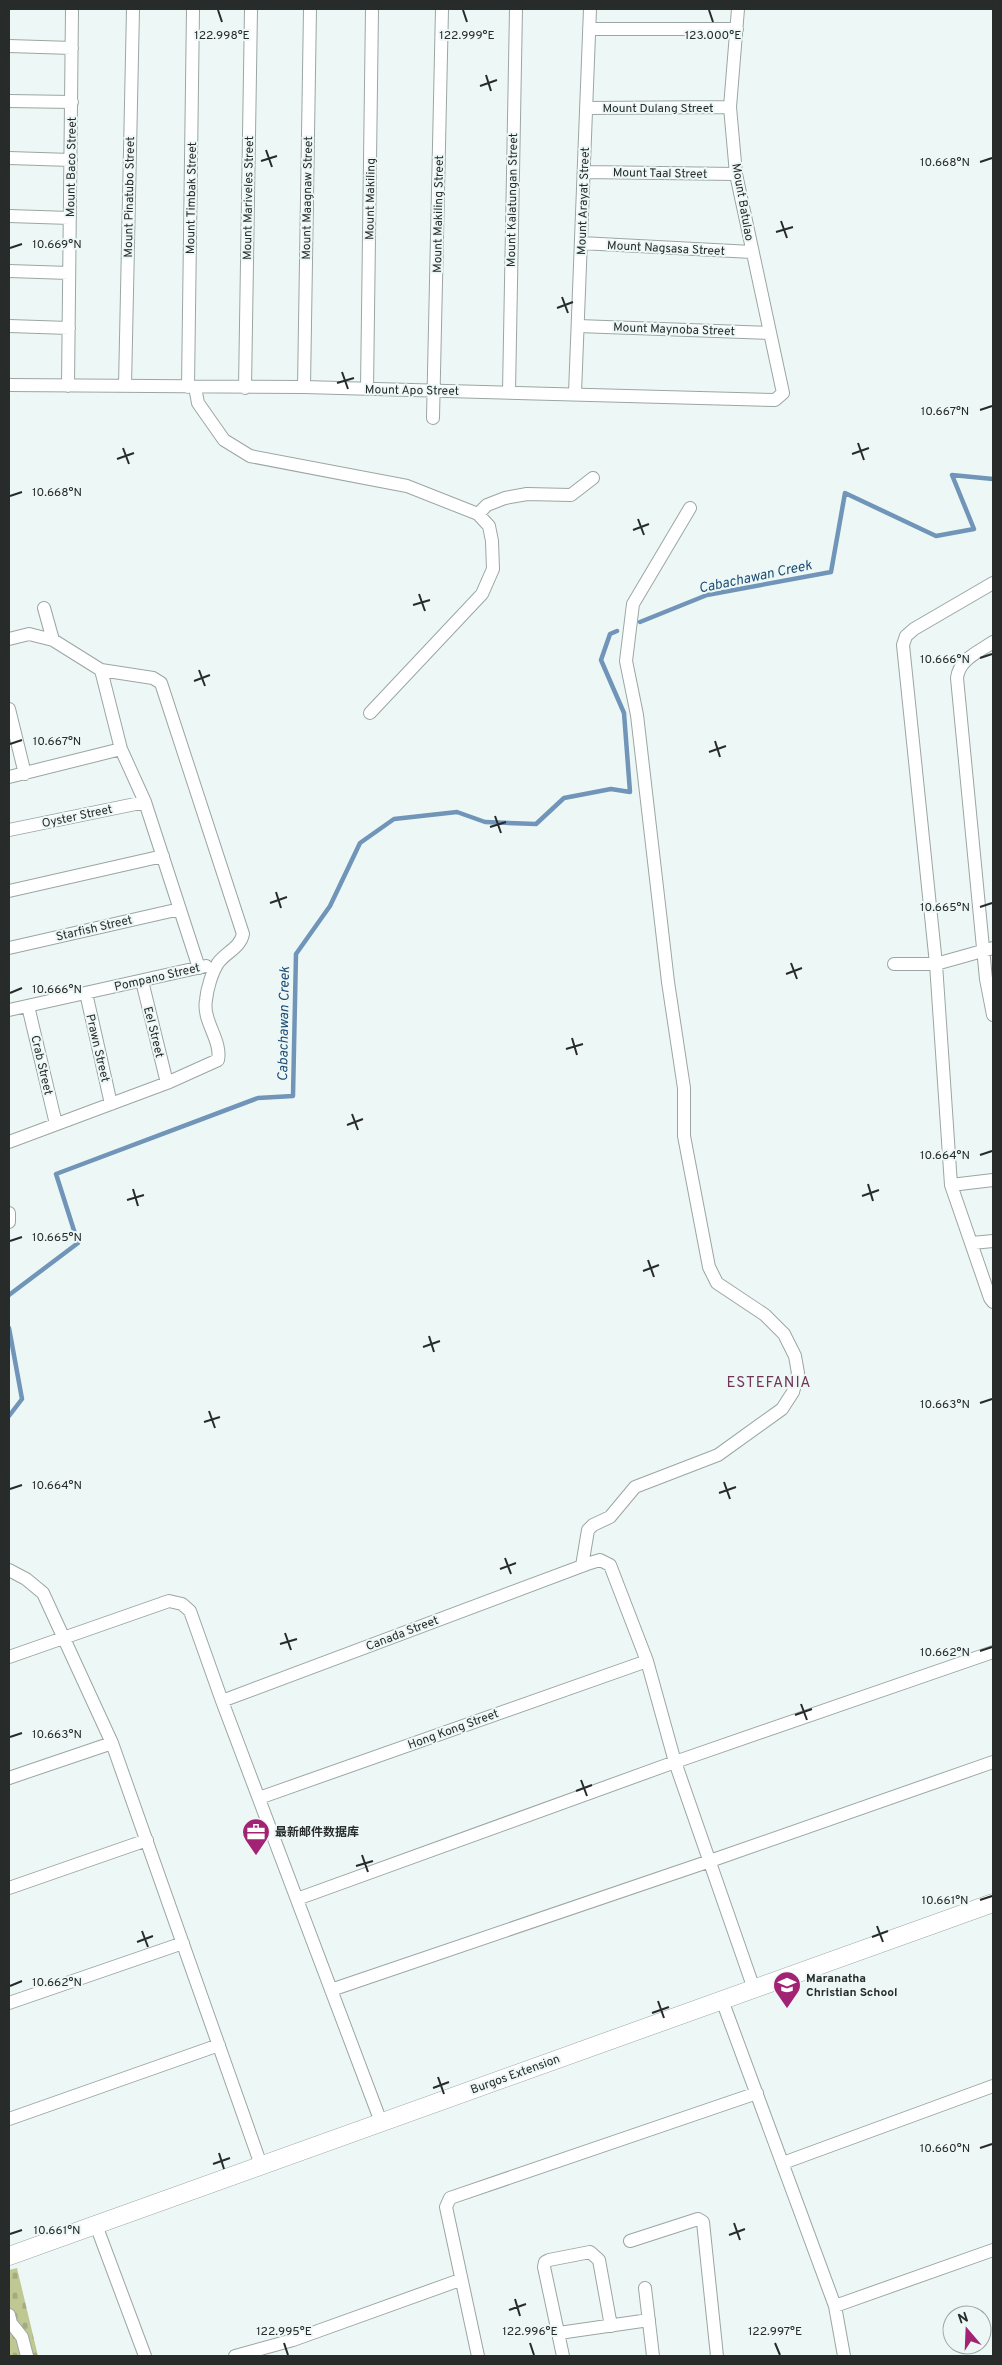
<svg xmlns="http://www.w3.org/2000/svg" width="1002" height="2365" font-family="Overpass,'Noto Sans SC',sans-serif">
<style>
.cemetery{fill:url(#cemetery-stones)}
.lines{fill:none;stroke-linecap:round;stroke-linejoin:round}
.stream{stroke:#7095b8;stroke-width:4.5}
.street-casing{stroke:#9ba6a4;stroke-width:14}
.secondary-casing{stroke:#9ba6a4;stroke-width:19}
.street{stroke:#fff;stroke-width:12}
.secondary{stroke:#fff;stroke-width:18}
.ticks{fill:none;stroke:#272b2a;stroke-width:2}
.labels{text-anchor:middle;stroke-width:4;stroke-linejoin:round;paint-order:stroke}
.street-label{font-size:12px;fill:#272b2a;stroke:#edf8f6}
.poi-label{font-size:12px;font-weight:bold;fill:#272b2a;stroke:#edf8f6;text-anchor:start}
.water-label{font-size:14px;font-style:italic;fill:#1d4c74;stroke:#edf8f6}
.quarter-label{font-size:15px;letter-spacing:1px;fill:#733458;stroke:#edf8f6}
.ticks-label{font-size:12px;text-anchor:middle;fill:#272b2a;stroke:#edf8f6;stroke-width:4;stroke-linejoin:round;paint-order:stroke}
</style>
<defs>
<pattern id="cemetery-stones" width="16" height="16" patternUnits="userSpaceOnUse" patternTransform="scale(1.25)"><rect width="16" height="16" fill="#bfc893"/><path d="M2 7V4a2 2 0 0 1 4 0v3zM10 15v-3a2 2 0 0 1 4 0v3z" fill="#a4ac7f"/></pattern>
</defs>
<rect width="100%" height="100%" fill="#edf8f6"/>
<path class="cemetery" d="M 17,2268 L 38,2356 L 9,2356 L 9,2270 Z"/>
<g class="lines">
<path class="stream" d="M 640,622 L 707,595 L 831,572 L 845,493 L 936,536 L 974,529 L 952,475 L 993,479
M 9,1295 L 78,1243 L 56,1174 L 258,1098 L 293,1096 L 296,954 L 330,906 L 360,843 L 394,819 L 457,812 L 485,822 L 536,824 L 564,798 L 611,789 L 630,792 L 624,713 L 601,660 L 610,634 L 617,631
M 9,1328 L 22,1399 L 9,1416"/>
<g class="street-casing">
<path id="street" d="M 589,29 L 737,29
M 9,46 L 72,48
M 9,101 L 72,102
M 586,108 L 730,107
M 9,158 L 71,160
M 584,172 L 736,174
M 9,216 L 70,218
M 581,243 L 752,252
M 9,271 L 69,273
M 9,326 L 69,328
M 578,326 L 770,333
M 9,385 L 304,387 L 775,400 L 783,393 L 736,174 L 730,107 L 738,9
M 68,386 L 72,9
M 125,386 L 133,9
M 188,387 L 193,9
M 195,387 L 198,403 L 224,440 L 250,456 L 407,486 L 478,514 L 489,526 L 492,541 L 493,569 L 482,594 L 370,713
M 304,387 L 310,9
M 245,388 L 251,9
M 367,389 L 372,9
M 509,392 L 516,9
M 575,393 L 590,9
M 433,418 L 442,9
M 478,514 L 487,505 L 505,498 L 527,494 L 571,495 L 593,478
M 993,583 L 914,629 L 906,636 L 903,645 L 936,964 L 951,1185 L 990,1298 L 993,1302
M 9,639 L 29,634 L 53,640
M 993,642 C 979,652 959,659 957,678 L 986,979 L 993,1015
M 101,670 L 121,749 L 145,802 L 199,968
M 9,709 L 25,774
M 9,777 L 121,749
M 9,830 L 145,802
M 9,891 L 163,856
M 9,948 L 180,909
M 894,964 L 936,964 L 993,948
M 142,981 L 167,1083
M 86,993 L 111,1104
M 28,1006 L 56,1124
M 9,1010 L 206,966
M 9,1142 L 167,1083 L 218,1060 C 222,1040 202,1021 206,1000 C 207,989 212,972 218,963 C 226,952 240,948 243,934 L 161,683 L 153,678 L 101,670 L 53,640 L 44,608
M 951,1185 L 993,1180
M 9,1213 L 9,1222
M 972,1243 L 993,1241
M 582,1566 L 588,1530 L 593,1525 L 610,1517 L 635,1487 L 718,1455 L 782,1409 L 793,1392 L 798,1373 L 795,1356 L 784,1334 L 765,1315 L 717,1283 L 709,1267 L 684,1136 L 684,1088 L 668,982 L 637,715 L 626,661 L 633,604 L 690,508
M 9,1570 L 26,1579 L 43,1593 L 112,1743 L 261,2165
M 9,1657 L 169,1601 L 182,1604 L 190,1611 L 222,1701 L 381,2122
M 222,1701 L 590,1563 L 600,1560 L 610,1565 L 647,1661 L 675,1762 L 754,1989
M 9,1778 L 112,1743
M 259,1798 L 647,1661
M 9,1888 L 147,1840
M 297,1899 L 675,1762 L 993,1652
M 331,1990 L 710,1861 L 993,1762
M 722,2000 L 835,2306 L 844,2356
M 9,2003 L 183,1943
M 9,2119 L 219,2045
M 783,2163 L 993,2086
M 96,2225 L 145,2356
M 630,2241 L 698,2219 L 703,2222 L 717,2356
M 645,2288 L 653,2356
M 835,2306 L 993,2250
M 9,2315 L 11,2323 L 22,2337 L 27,2356
M 559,2333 L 649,2320
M 235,2356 L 293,2340 L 460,2280
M 478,2356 L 446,2207 L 450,2198 L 757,2093
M 563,2356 L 544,2267 L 545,2262 L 549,2260 L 590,2252 L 599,2260 L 611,2326"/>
</g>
<g class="secondary-casing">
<path id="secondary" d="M 9,2256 L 993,1903"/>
</g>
<use href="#street" class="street"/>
<use href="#secondary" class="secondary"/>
</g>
<path class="ticks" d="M 218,10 L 222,22M 463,10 L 467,22M 709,10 L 713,22M 486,75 L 491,91M 480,86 L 497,80M 266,150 L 272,167M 261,161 L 277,156M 980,162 L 992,158M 781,221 L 787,238M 776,232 L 793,227M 10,248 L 22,244M 562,297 L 568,313M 557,308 L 573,302M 342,372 L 348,389M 337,383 L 354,378M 980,410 L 992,406M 858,443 L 864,460M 123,448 L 129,464M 852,454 L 869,448M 117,459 L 134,453M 10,496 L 22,492M 638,519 L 644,535M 633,530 L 649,524M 419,594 L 425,611M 413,605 L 430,600M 980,658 L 992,654M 199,670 L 205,686M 194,681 L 210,675M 715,741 L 720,757M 10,744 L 22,740M 709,752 L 726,746M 495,816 L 501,833M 490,827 L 506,822M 276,892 L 281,908M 270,903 L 287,897M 980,907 L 992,903M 791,963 L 797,979M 786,974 L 802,968M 10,993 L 22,988M 572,1038 L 577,1055M 566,1049 L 583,1044M 352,1114 L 358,1130M 347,1125 L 363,1119M 980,1155 L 992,1151M 868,1184 L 873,1201M 133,1189 L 138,1206M 862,1196 L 879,1190M 127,1200 L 144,1195M 10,1241 L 22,1237M 648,1260 L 654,1277M 643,1271 L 659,1265M 429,1336 L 434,1352M 423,1347 L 440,1341M 980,1403 L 992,1399M 209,1411 L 215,1428M 204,1422 L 220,1417M 724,1482 L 730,1499M 10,1489 L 22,1485M 719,1493 L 736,1487M 505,1558 L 511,1574M 500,1569 L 516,1563M 285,1633 L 291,1650M 280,1644 L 297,1639M 980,1651 L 992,1647M 801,1704 L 807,1720M 795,1715 L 812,1709M 10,1737 L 22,1733M 581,1780 L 587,1796M 576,1791 L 592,1785M 362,1855 L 368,1872M 356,1866 L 373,1861M 980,1900 L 992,1896M 877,1926 L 883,1942M 142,1931 L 148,1947M 872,1937 L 888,1931M 137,1942 L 153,1936M 10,1986 L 22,1981M 658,2001 L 664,2018M 652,2013 L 669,2007M 438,2077 L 444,2094M 433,2088 L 449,2082M 980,2148 L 992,2144M 219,2153 L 224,2169M 213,2164 L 230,2158M 734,2223 L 740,2240M 10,2234 L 22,2230M 729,2235 L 745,2229M 515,2299 L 520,2316M 509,2310 L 526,2304M 284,2343 L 288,2355M 530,2343 L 534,2355M 775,2343 L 780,2355"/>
<defs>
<g id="office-pin" transform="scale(1.4375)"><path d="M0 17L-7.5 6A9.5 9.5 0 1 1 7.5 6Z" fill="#a22274" stroke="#edf8f6"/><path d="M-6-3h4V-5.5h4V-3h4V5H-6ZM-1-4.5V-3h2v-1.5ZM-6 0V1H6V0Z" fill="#fff"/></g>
<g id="school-pin" transform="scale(1.4375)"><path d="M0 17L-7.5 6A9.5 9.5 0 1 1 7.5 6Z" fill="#a22274" stroke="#edf8f6"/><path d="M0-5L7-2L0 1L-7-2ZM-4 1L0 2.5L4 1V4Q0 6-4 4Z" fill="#fff"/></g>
</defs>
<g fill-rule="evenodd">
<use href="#office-pin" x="256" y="1832"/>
<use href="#school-pin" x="787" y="1985"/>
</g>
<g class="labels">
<g class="street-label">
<text x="658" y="112">Mount Dulang Street</text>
<text transform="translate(71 167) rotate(-89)" y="4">Mount Baco Street</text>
<text transform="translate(660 173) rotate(1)" y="4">Mount Taal Street</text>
<text transform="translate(129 197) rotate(-89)" y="4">Mount Pinatubo Street</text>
<text transform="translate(191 198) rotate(-89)" y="4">Mount Timbak Street</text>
<text transform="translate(248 198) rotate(-89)" y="4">Mount Mariveles Street</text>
<text transform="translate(307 198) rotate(-89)" y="4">Mount Maagnaw Street</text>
<text transform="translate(370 199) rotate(-89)" y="4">Mount Makiling</text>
<text transform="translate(512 200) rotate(-89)" y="4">Mount Kalatungan Street</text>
<text transform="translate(583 201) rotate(-88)" y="4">Mount Arayat Street</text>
<text transform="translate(743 202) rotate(80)" y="4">Mount Batulao</text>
<text transform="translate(438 214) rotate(-89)" y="4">Mount Makiling Street</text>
<text transform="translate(666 248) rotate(3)" y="4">Mount Nagsasa Street</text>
<text transform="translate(674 329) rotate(2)" y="4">Mount Maynoba Street</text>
<text transform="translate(412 390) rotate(1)" y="4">Mount Apo Street</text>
<text transform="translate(77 816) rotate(-12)" y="4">Oyster Street</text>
<text transform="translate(94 928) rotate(-13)" y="4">Starfish Street</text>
<text transform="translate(157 977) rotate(-13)" y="4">Pompano Street</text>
<text transform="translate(154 1032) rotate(76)" y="4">Eel Street</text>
<text transform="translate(98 1048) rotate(77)" y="4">Prawn Street</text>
<text transform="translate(42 1065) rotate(77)" y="4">Crab Street</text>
<text transform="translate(402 1633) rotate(-21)" y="4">Canada Street</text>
<text transform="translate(453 1729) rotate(-20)" y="4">Hong Kong Street</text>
<text transform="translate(515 2074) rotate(-20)" y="4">Burgos Extension</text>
</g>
<g class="poi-label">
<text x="275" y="1836">最新邮件数据库</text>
<text x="806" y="1982">Maranatha<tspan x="806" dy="14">Christian School</tspan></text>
</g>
<g class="water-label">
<text transform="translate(755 576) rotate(-12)" y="5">Cabachawan Creek</text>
<text transform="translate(283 1024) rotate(-89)" y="5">Cabachawan Creek</text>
</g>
<g class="quarter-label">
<text x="769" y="1387">ESTEFANIA</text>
</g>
</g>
<g class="ticks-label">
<text x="222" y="39">122.998°E</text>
<text x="467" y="39">122.999°E</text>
<text x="713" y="39">123.000°E</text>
<text x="945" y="166">10.668°N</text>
<text x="57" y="248">10.669°N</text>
<text x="945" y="415">10.667°N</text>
<text x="57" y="496">10.668°N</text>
<text x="945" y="663">10.666°N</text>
<text x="57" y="745">10.667°N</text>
<text x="945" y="911">10.665°N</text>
<text x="57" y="993">10.666°N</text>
<text x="945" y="1159">10.664°N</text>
<text x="57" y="1241">10.665°N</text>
<text x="945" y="1408">10.663°N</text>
<text x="57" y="1489">10.664°N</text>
<text x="945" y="1656">10.662°N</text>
<text x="57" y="1738">10.663°N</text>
<text x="945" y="1904">10.661°N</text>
<text x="57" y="1986">10.662°N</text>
<text x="945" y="2152">10.660°N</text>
<text x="57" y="2234">10.661°N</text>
<text x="284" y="2335">122.995°E</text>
<text x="530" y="2335">122.996°E</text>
<text x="775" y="2335">122.997°E</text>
</g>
<rect width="1002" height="2365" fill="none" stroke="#272b2a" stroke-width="20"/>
<g transform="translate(967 2330) rotate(341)"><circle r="24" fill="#edf8f6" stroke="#9ea6a4"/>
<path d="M0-4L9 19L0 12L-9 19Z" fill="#a22274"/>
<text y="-8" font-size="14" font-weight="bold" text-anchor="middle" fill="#272b2a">N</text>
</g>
</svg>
